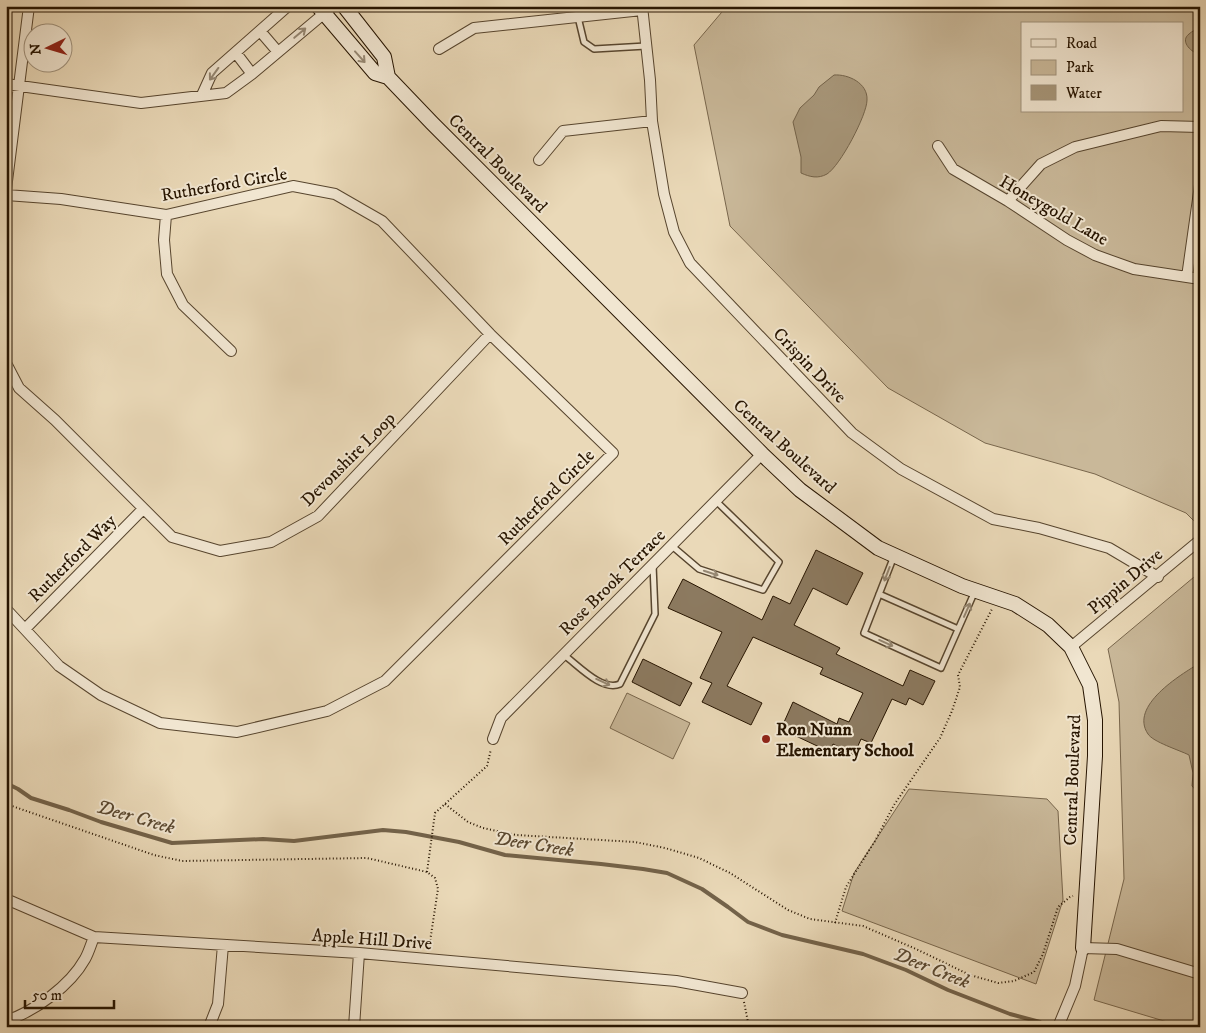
<svg xmlns="http://www.w3.org/2000/svg" width="1206" height="1033" font-family="'IM FELL DW Pica',serif">
<style>
.green{fill:#c9b899;stroke:#78664c;fill-rule:evenodd}
.water{fill:#a79679;stroke:#736249}
.lines{fill:none;stroke-linecap:round;stroke-linejoin:round}
.stream{stroke:#736249;stroke-width:4}
.building{fill:#8c7a60;stroke:#261400}
.lane-casing{stroke:#57452e;stroke-width:8}
.street-casing{stroke:#57452e;stroke-width:12}
.secondary-casing{stroke:#261400;stroke-width:16}
.path{stroke:#261400;stroke-width:2;stroke-dasharray:1 2.5;stroke-linecap:butt}
.lane{stroke:#f1e6d1;stroke-width:5}
.street{stroke:#f1e6d1;stroke-width:10}
.secondary{stroke:#f1e6d1;stroke-width:14}
.oneway{stroke:#968873}
.poi-dot{fill:#8f2418;stroke:#f1e6d1;stroke-width:2}
.labels{text-anchor:middle;stroke-width:4;stroke-linejoin:round;paint-order:stroke}
.street-label{font-size:18px;fill:#261400;stroke:#f1e6d1}
.poi-label{font-size:18px;font-weight:bold;fill:#261400;stroke:#f1e6d1;text-anchor:start}
.water-label{font-size:19px;font-style:italic;fill:#5a4830;stroke:#f1e6d1}
</style>
<rect width="100%" height="100%" fill="#ead9b8"/>
<filter id="stains"><feTurbulence type="fractalNoise" baseFrequency=".004" numOctaves="4"/><feColorMatrix values="0 0 0 0 .2 0 0 0 0 .09 0 0 0 0 .02 0 0 0 .5 -.17"/></filter>
<radialGradient id="worn" r=".72"><stop offset=".6" stop-color="#630" stop-opacity="0"/><stop offset="1" stop-color="#630" stop-opacity=".3"/></radialGradient>
<path class="green" d="M 727,6 L 1200,6 L 1200,527 L 1186,513 L 1095,474 L 985,443 L 888,388 L 730,226 L 694,45 ZM 1022,24 L 1182,24 L 1182,111 L 1022,111 Z
M 1200,572 L 1200,1027 L 1184,1027 L 1094,1000 L 1124,879 L 1119,702 L 1108,649 Z
M 627,693 L 690,723 L 673,759 L 610,728 Z
M 909,789 L 1047,799 L 1058,811 L 1063,900 L 1036,984 L 842,911 L 854,873 Z"/>
<path class="water" d="M 1200,27 L 1200,53 L 1198,54 C 1190,51 1180,41 1189,34 C 1192,31 1196,30 1200,27 Z
M 834,75 C 848,74 868,83 867,100 C 867,115 840,166 827,174 C 818,179 810,177 801,173 L 801,157 L 793,122 L 800,108 L 814,95 L 819,87 Z
M 1200,663 L 1200,795 L 1192,786 L 1193,773 L 1189,755 C 1179,750 1153,742 1148,734 C 1129,706 1180,675 1200,663 Z"/>
<g class="lines">
<path class="stream" d="M 6,783 L 18,789 L 31,798 L 69,810 L 101,822 L 172,843 L 263,839 L 294,841 L 383,830 L 406,832 L 459,842 L 505,855 L 601,864 L 643,869 L 667,873 L 702,889 L 728,907 L 748,922 L 782,935 L 863,954 L 906,970 L 948,990 L 1010,1014 L 1040,1022
M 1081,1026 L 1082,1027"/>
</g>
<path class="building" d="M 816,550 L 863,573 L 847,605 L 813,588 L 794,625 L 840,648 L 836,654 L 903,686 L 910,670 L 935,681 L 923,705 L 909,698 L 906,705 L 892,699 L 871,743 L 861,739 L 854,755 L 833,744 L 830,752 L 781,729 L 793,702 L 837,724 L 839,718 L 849,722 L 863,693 L 820,674 L 823,668 L 753,637 L 727,686 L 762,703 L 751,725 L 702,702 L 712,683 L 700,678 L 722,632 L 668,608 L 683,579 L 762,620 L 773,596 L 790,604 Z
M 643,659 L 692,683 L 680,706 L 632,682 Z"/>
<g class="lines">
<g class="lane-casing">
<path id="lane" d="M 578,17 L 584,42 L 594,49 L 646,46
M 672,546 L 699,569 L 763,590 L 779,562 L 716,501
M 894,556 L 864,633 L 941,668 L 975,591
M 879,594 L 958,629
M 564,655 C 578,665 602,692 620,684 L 655,614 L 653,565"/>
</g>
<g class="street-casing">
<path id="street" d="M 642,6 L 650,80 L 652,121 L 664,194 L 674,232 L 690,263 L 852,433 L 901,469 L 993,519 L 1039,528 L 1109,548 L 1158,577
M 260,31 L 278,52
M 439,49 L 474,28 L 642,10
M 236,53 L 252,74
M 6,84 L 141,103 L 226,93 L 252,74 L 333,6
M 202,95 L 212,73 L 288,6
M 938,146 L 953,169 L 1008,201 L 1067,240 L 1095,255 L 1134,269 L 1200,279
M 539,160 L 563,131 L 652,121
M 6,189 L 29,6
M 6,195 L 61,199 L 166,215 L 293,186 L 335,194 L 382,221 L 490,334 L 613,453 L 385,681 L 327,711 L 237,732 L 160,723 L 101,695 L 59,666 L 6,609
M 1008,201 L 1041,164 L 1075,147 L 1161,126 L 1200,127
M 166,215 L 164,240 L 167,274 L 183,305 L 231,351
M 1187,277 L 1200,185
M 6,363 L 19,388 L 55,420 L 172,537 L 220,551 L 271,542 L 318,516 L 490,334
M 25,629 L 143,509
M 1071,647 L 1200,540
M 493,739 L 501,718 L 762,454
M 6,899 L 94,937 L 359,953 L 676,981 L 742,993
M 6,1021 C 35,1011 70,986 85,959 C 89,952 91,944 94,937
M 209,1027 L 218,1004 L 223,945
M 354,1027 L 359,953
M 1058,1027 L 1075,986 L 1083,948 L 1117,949 L 1200,974"/>
</g>
<g class="secondary-casing">
<path id="secondary" d="M 318,6 L 375,73 L 388,77 L 432,123 L 762,454 L 800,490 L 878,548 L 962,586 L 1015,604 L 1048,625 L 1071,647 L 1090,685 L 1095,720 L 1095,756 L 1083,948
M 344,6 L 384,57 L 388,77"/>
</g>
<path class="path" d="M 6,804 L 154,855 L 182,861 L 367,858 L 427,872 L 435,878 L 438,889 L 429,948
M 445,804 L 468,822 L 483,828 L 516,835 L 635,842 L 665,848 L 699,858 L 730,873 L 788,910 L 810,919 L 863,926 L 916,949 L 970,975 L 998,983 L 1014,981 L 1034,972 L 1043,954 L 1058,907 L 1070,897 L 1073,896
M 427,872 L 435,813 L 487,766 L 491,749
M 835,923 L 846,887 L 875,841 L 894,805 L 940,738 L 952,711 L 960,687 L 958,675 L 992,609
M 744,1002 L 749,1027"/>
<use href="#lane" class="lane"/>
<use href="#street" class="street"/>
<use href="#secondary" class="secondary"/>
</g>
<defs><path id="oneway-shaft" d="M-6 0H5M1.5-3L5.5 0L1.5 3" fill="none" stroke-width="1.6" stroke-linecap="round" stroke-linejoin="round" transform="scale(1.25)"/></defs>
<g class="oneway">
<use href="#oneway-shaft" transform="translate(300 33) rotate(-40)"/>
<use href="#oneway-shaft" transform="translate(360 57) rotate(48)"/>
<use href="#oneway-shaft" transform="translate(214 74) rotate(126)"/>
<use href="#oneway-shaft" transform="translate(711 573) rotate(18)"/>
<use href="#oneway-shaft" transform="translate(887 574) rotate(111)"/>
<use href="#oneway-shaft" transform="translate(967 610) rotate(-66)"/>
<use href="#oneway-shaft" transform="translate(886 643) rotate(24)"/>
<use href="#oneway-shaft" transform="translate(603 682) rotate(24)"/>
</g>
<circle class="poi-dot" cx="766" cy="739" r="5"/>
<g class="labels">
<g class="street-label">
<text transform="translate(498 163) rotate(45)" y="6">Central Boulevard</text>
<text transform="translate(224 184) rotate(-10)" y="6">Rutherford Circle</text>
<text transform="translate(1054 210) rotate(30)" y="6">Honeygold Lane</text>
<text transform="translate(810 365) rotate(46)" y="6">Crispin Drive</text>
<text transform="translate(785 446) rotate(42)" y="6">Central Boulevard</text>
<text transform="translate(348 459) rotate(-45)" y="6">Devonshire Loop</text>
<text transform="translate(546 497) rotate(-45)" y="6">Rutherford Circle</text>
<text transform="translate(72 558) rotate(-45)" y="6">Rutherford Way</text>
<text transform="translate(1125 581) rotate(-40)" y="6">Pippin Drive</text>
<text transform="translate(612 582) rotate(-45)" y="6">Rose Brook Terrace</text>
<text transform="translate(1072 780) rotate(-88)" y="6">Central Boulevard</text>
<text transform="translate(372 939) rotate(4)" y="6">Apple Hill Drive</text>
</g>
<g class="poi-label">
<text x="776" y="735">Ron Nunn<tspan x="776" dy="21">Elementary School</tspan></text>
</g>
<g class="water-label">
<text transform="translate(136 816) rotate(16)" y="7">Deer Creek</text>
<text transform="translate(534 843) rotate(9)" y="7">Deer Creek</text>
<text transform="translate(932 967) rotate(22)" y="7">Deer Creek</text>
</g>
</g>
<rect width="1206" height="1033" fill="none" stroke="#ead9b8" stroke-width="25"/>
<rect x="8" y="8" width="1191" height="1018" fill="none" stroke="#261400" stroke-width="2.5"/>
<rect x="12" y="12" width="1181" height="1008" fill="none" stroke="#261400"/>
<rect x="1021" y="22" width="162" height="90" fill="#f1e6d1" stroke="#a0927d"/>
<rect x="1031" y="39" width="25" height="8" fill="#f1e6d1" stroke="#a0927d"/>
<text x="1066" y="48" font-size="15" fill="#261400">Road</text>
<rect x="1031" y="60" width="25" height="15" fill="#c9b899" stroke="#a0927d"/>
<text x="1066" y="72" font-size="15" fill="#261400">Park</text>
<rect x="1031" y="85" width="25" height="15" fill="#a79679" stroke="#a0927d"/>
<text x="1066" y="98" font-size="15" fill="#261400">Water</text>
<g transform="translate(48 48) rotate(265)"><circle r="24" fill="#f1e6d1" stroke="#a0927d"/>
<path d="M0-4L9 19L0 12L-9 19Z" fill="#8f2418"/>
<text y="-8" font-size="14" font-weight="bold" text-anchor="middle" fill="#261400">N</text>
</g>
<path d="M25 1000v8h89v-8" fill="none" stroke="#261400" stroke-width="2.5"/>
<text x="32" y="1000" font-size="15" fill="#261400" stroke="#f1e6d1" stroke-width="4" paint-order="stroke">50 m</text>
<rect width="100%" height="100%" filter="url(#stains)"/>
<rect width="100%" height="100%" fill="url(#worn)"/>
</svg>
